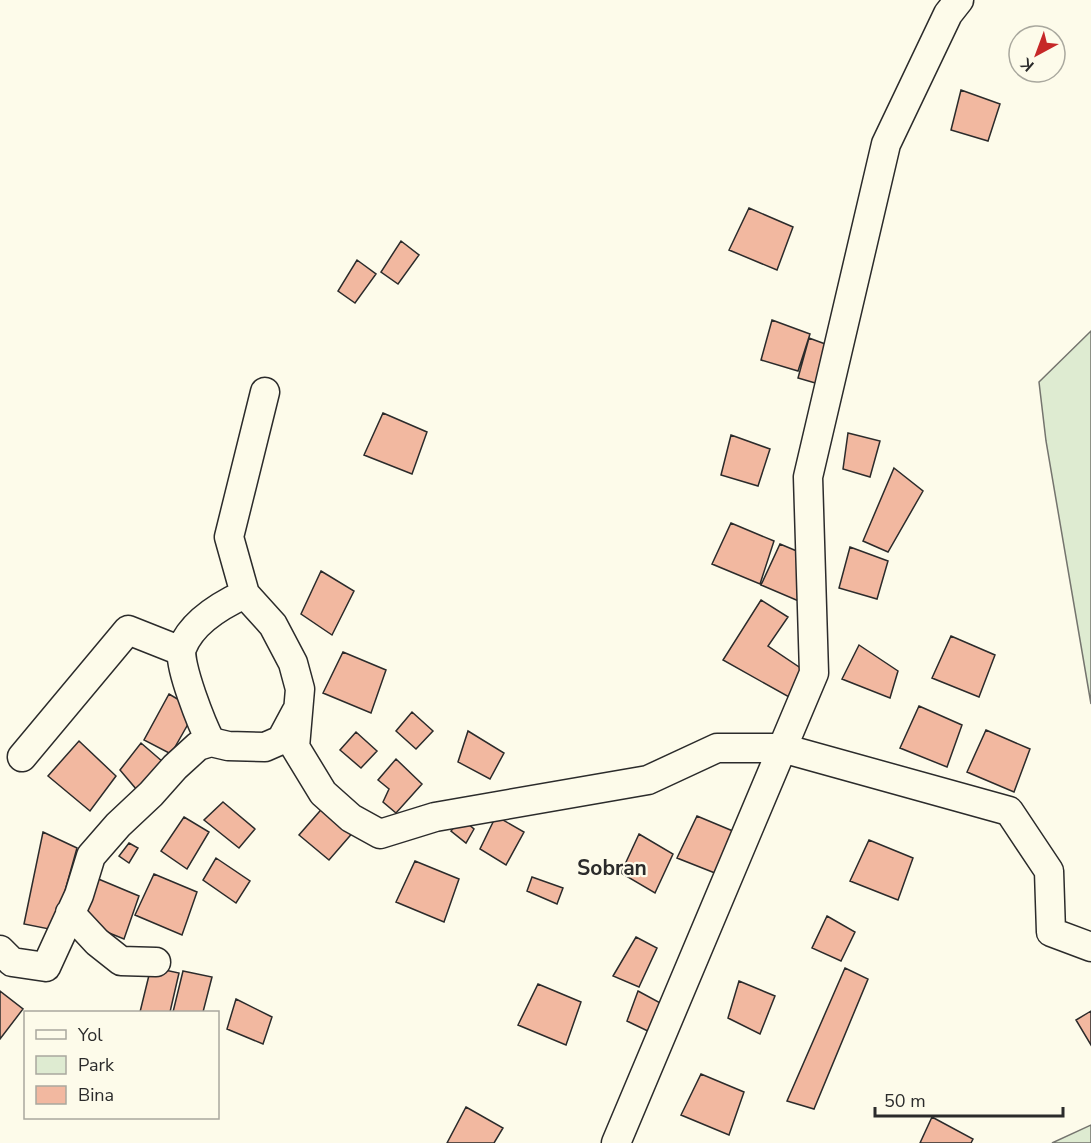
<svg xmlns="http://www.w3.org/2000/svg" width="1091" height="1143" font-family="'Nunito Sans',sans-serif">
<style>
.green{fill:#deebd1;stroke:#74746e;stroke-width:1.5}
.building{fill:#f2b8a0;stroke:#2b2b2b;stroke-width:1.5}
.lines{fill:none;stroke-linecap:round;stroke-linejoin:round}
.minor-casing{stroke:#2b2b2b;stroke-width:31}
.minor{stroke:#fdfbea;stroke-width:28}
.labels{text-anchor:middle;stroke-width:4.5;stroke-linejoin:round;paint-order:stroke}
.quarter-label{font-size:21px;font-weight:bold;fill:#2b2b2b;stroke:#fdfbea}
</style>
<rect width="100%" height="100%" fill="#fdfbea"/>
<path class="green" d="M 1091,331 L 1091,704 L 1046,441 L 1039,382 Z
M 1091,1125 L 1091,1143 L 1052,1143 Z"/>
<path class="building" d="M 961,90 L 1000,104 L 988,141 L 951,130 Z
M 749,208 L 793,227 L 777,270 L 729,250 Z
M 401,241 L 419,255 L 398,284 L 381,272 Z
M 357,260 L 376,274 L 355,303 L 338,291 Z
M 772,320 L 810,334 L 798,371 L 761,360 Z
M 809,338 L 847,352 L 836,389 L 798,378 Z
M 383,413 L 427,432 L 412,474 L 364,455 Z
M 848,433 L 880,441 L 870,477 L 843,469 Z
M 731,435 L 770,449 L 758,486 L 721,475 Z
M 894,468 L 923,491 L 888,552 L 863,541 Z
M 731,523 L 774,541 L 760,584 L 712,564 Z
M 780,544 L 823,562 L 808,605 L 761,585 Z
M 850,547 L 888,561 L 877,599 L 839,588 Z
M 321,571 L 354,591 L 332,635 L 301,614 Z
M 761,600 L 788,617 L 768,646 L 802,669 L 789,697 L 723,660 Z
M 951,636 L 995,655 L 979,697 L 932,678 Z
M 859,645 L 898,671 L 890,698 L 842,679 Z
M 343,652 L 386,670 L 371,713 L 323,693 Z
M 169,694 L 196,710 L 171,754 L 144,740 Z
M 919,706 L 962,725 L 947,767 L 900,748 Z
M 412,712 L 433,731 L 416,749 L 396,731 Z
M 986,730 L 1030,749 L 1014,792 L 967,772 Z
M 468,731 L 504,753 L 490,779 L 458,762 Z
M 356,732 L 377,751 L 361,768 L 340,750 Z
M 79,741 L 116,776 L 90,811 L 48,776 Z
M 141,743 L 163,762 L 137,790 L 120,770 Z
M 396,759 L 422,784 L 396,813 L 383,802 L 389,789 L 378,780 Z
M 223,802 L 255,829 L 239,848 L 204,820 Z
M 326,804 L 355,830 L 329,860 L 299,835 Z
M 496,816 L 524,832 L 506,865 L 480,849 Z
M 697,816 L 740,834 L 725,877 L 677,858 Z
M 184,817 L 209,832 L 187,869 L 161,851 Z
M 461,818 L 474,829 L 466,843 L 451,831 Z
M 43,832 L 77,848 L 54,930 L 24,924 Z
M 639,834 L 673,854 L 655,893 L 621,873 Z
M 869,840 L 913,858 L 898,900 L 850,881 Z
M 129,843 L 138,848 L 129,863 L 119,856 Z
M 216,858 L 250,881 L 236,903 L 203,880 Z
M 415,861 L 459,879 L 444,922 L 396,902 Z
M 154,874 L 197,892 L 182,935 L 135,915 Z
M 532,877 L 563,888 L 557,904 L 527,891 Z
M 96,878 L 139,896 L 124,939 L 77,920 Z
M 827,916 L 855,932 L 841,961 L 812,948 Z
M 636,937 L 657,948 L 639,987 L 613,976 Z
M 151,967 L 179,973 L 170,1012 L 140,1012 Z
M 845,968 L 868,979 L 814,1109 L 787,1101 Z
M 183,971 L 212,977 L 203,1012 L 173,1012 Z
M 739,981 L 775,996 L 760,1034 L 728,1018 Z
M 538,984 L 581,1002 L 566,1045 L 518,1025 Z
M 0,991 L 23,1009 L 0,1039 Z
M 638,991 L 666,1006 L 656,1035 L 627,1021 Z
M 236,999 L 272,1017 L 263,1044 L 227,1029 Z
M 1091,1011 L 1091,1045 L 1076,1020 Z
M 701,1074 L 744,1092 L 729,1135 L 681,1115 Z
M 466,1107 L 503,1128 L 494,1143 L 447,1143 Z
M 932,1117 L 973,1139 L 971,1143 L 920,1143 Z"/>
<g class="lines">
<g class="minor-casing">
<path id="minor" d="M 265,392 L 229,537 L 245,594 L 273,625 L 293,663 L 300,689 L 295,747 L 323,793 L 351,818 L 380,834 L 435,817 L 648,780 L 717,748 L 782,748 L 1009,811 L 1049,871 L 1051,932 L 1091,947
M 211,742 C 203,727 177,663 182,648 C 192,622 221,605 245,594
M 22,757 L 128,630 L 181,651
M 70,913 L 97,942 L 121,961 L 156,962
M 0,950 L 12,962 L 46,967 L 79,895 L 91,856 L 118,825 L 151,794 L 175,767 L 198,746 L 211,742 L 228,746 L 265,747 L 281,740 L 296,712
M 616,1143 L 814,673 L 808,477 L 886,144 L 948,14 L 959,0"/>
</g>
<use href="#minor" class="minor"/>
</g>
<g class="labels">
<g class="quarter-label">
<text x="612" y="875">Sobran</text>
</g>
</g>
<rect x="24" y="1011" width="195" height="108" fill="#fdfbea" stroke="#a9a89e" stroke-width="1.5"/>
<rect x="36" y="1030" width="30" height="9" fill="#fdfbea" stroke="#a9a89e" stroke-width="1.5"/>
<text x="78" y="1041" font-size="18" fill="#2b2b2b">Yol</text>
<rect x="36" y="1056" width="30" height="18" fill="#deebd1" stroke="#a9a89e" stroke-width="1.5"/>
<text x="78" y="1071" font-size="18" fill="#2b2b2b">Park</text>
<rect x="36" y="1086" width="30" height="18" fill="#f2b8a0" stroke="#a9a89e" stroke-width="1.5"/>
<text x="78" y="1101" font-size="18" fill="#2b2b2b">Bina</text>
<g transform="translate(1037 54) rotate(221)"><circle r="28" fill="#fdfbea" stroke="#a9a89e" stroke-width="1.5"/>
<path d="M0-4.5L10 22L0 15L-10 22Z" fill="#c62828"/>
<text y="-9" font-size="16" font-weight="bold" text-anchor="middle" fill="#2b2b2b">K</text>
</g>
<path d="M875 1107v9h188v-9" fill="none" stroke="#2b2b2b" stroke-width="3"/>
<text x="884" y="1107" font-size="18" fill="#2b2b2b" stroke="#fdfbea" stroke-width="4.5" paint-order="stroke">50 m</text>
</svg>
